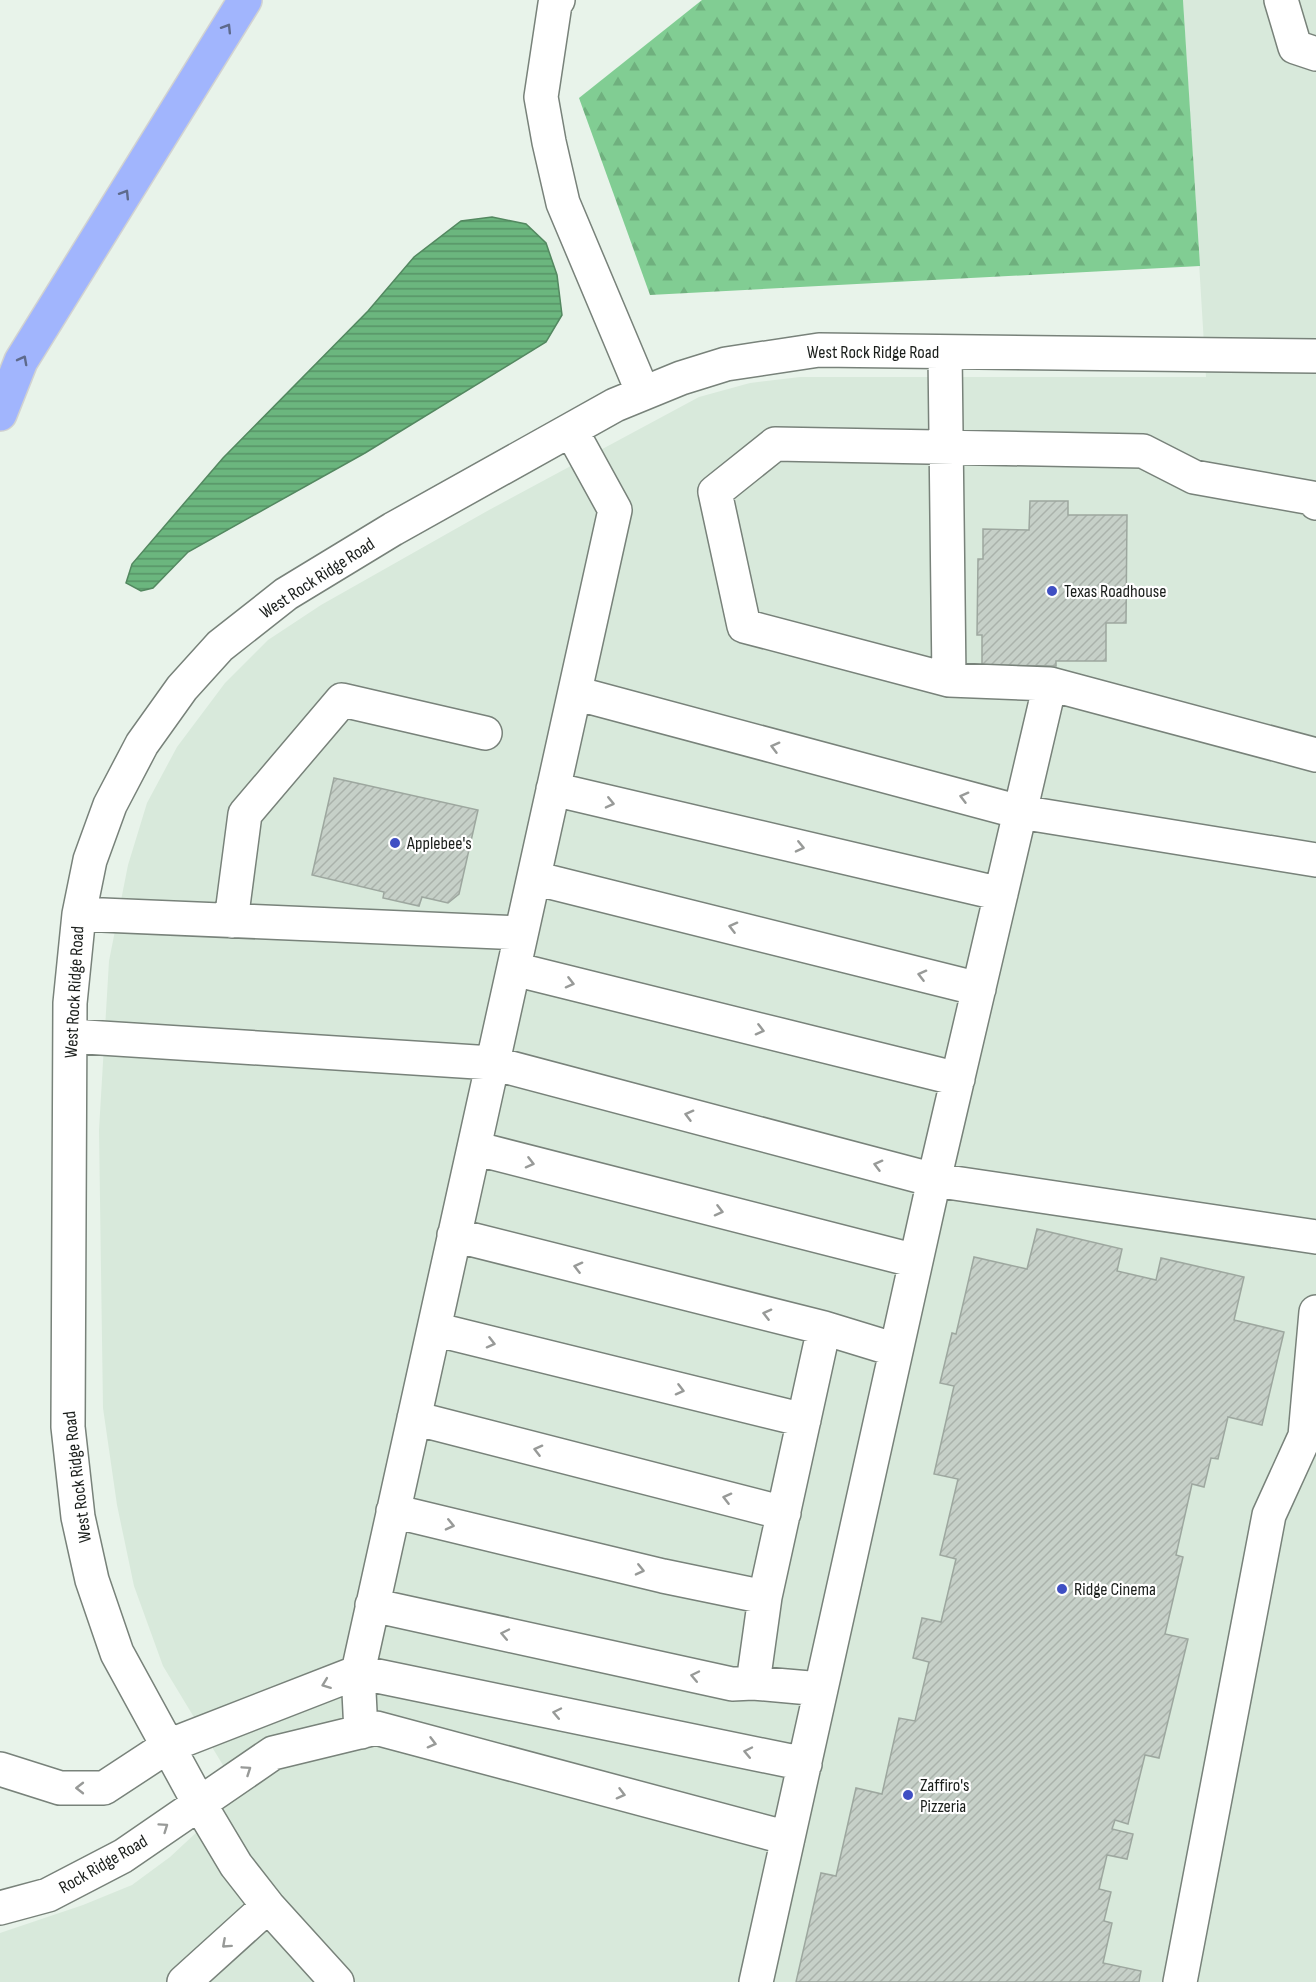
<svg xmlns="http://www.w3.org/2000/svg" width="1316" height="1982" font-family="'Sofia Sans Condensed',sans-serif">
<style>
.built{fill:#d8e9db}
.forest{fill:url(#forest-firs)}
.water{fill:url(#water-rules);stroke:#538860;stroke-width:1.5}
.building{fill:url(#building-hatch);stroke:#9da79f;stroke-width:1.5}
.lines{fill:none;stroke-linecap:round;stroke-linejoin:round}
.minor-casing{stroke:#78827a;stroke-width:36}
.highway-casing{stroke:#d1d2d1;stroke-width:36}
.minor{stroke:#fff;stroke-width:33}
.highway{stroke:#a1b5fd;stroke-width:33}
.oneway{stroke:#5e6a8c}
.oneway2{stroke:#989a98}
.poi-dot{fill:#3f4fc3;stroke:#fff;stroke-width:2}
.labels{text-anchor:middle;stroke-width:4.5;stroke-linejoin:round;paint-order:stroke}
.street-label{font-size:18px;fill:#1a1e1b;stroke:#fff}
.poi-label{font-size:18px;fill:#1a1e1b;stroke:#fff;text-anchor:start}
</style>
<defs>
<pattern id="forest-firs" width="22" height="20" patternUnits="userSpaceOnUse" patternTransform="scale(1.5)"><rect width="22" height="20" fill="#81cd93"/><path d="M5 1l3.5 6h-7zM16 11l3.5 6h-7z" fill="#6fb07e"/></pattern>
<pattern id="water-rules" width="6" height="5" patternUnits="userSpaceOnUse" patternTransform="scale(1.5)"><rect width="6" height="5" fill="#6bb67e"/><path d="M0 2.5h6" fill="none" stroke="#579366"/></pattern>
<pattern id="building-hatch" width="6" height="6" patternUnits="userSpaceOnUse" patternTransform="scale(1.5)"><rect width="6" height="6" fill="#c6d0c8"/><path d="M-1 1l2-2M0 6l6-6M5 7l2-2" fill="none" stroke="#aab2ab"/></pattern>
</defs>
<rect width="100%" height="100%" fill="#e8f3ea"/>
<path class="built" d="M 1183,0 L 1316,0 L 1316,1982 L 0,1982 L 0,1933 L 83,1905 L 132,1885 L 170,1857 L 213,1817 L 241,1795 L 163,1666 L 134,1586 L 117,1505 L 103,1408 L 99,1130 L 109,961 L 128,865 L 147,803 L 177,747 L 225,683 L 268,640 L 321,605 L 489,510 L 699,397 L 750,383 L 800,377 L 1206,377 Z"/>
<path class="forest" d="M 702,0 L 1183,0 L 1200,266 L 650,295 L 579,98 Z"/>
<path class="water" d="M 492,217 L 526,224 L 546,243 L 557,275 L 562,315 L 546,342 L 365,453 L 188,552 L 153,588 L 141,591 L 126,583 L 132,564 L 223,458 L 368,311 L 414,257 L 461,221 Z"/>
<path class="building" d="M 1030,501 L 1068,501 L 1068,515 L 1127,515 L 1126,623 L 1106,623 L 1106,661 L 1056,661 L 1056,666 L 982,665 L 982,635 L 977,635 L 978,559 L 983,559 L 983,529 L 1029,530 Z
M 334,778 L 478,810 L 459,894 L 448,903 L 422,897 L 419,906 L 383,898 L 384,892 L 312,875 Z
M 1037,1229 L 1122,1249 L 1117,1271 L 1156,1280 L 1161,1258 L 1244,1277 L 1234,1320 L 1284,1332 L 1262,1425 L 1228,1417 L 1218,1459 L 1211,1458 L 1204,1487 L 1192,1484 L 1176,1555 L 1183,1557 L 1165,1634 L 1188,1639 L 1159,1758 L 1145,1755 L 1128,1824 L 1115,1820 L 1112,1829 L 1133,1834 L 1127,1859 L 1107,1855 L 1099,1889 L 1111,1892 L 1104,1921 L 1112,1923 L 1103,1963 L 1141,1971 L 1139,1982 L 796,1982 L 821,1873 L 836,1876 L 856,1788 L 882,1794 L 899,1718 L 915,1721 L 929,1662 L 913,1658 L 922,1618 L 941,1622 L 956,1559 L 940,1555 L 958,1479 L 934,1474 L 954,1386 L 940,1383 L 952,1333 L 956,1334 L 974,1257 L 1027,1269 Z"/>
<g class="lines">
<g class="minor-casing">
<path id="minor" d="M 558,0 L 555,4 L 541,97 L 549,142 L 563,203 L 643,393
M 1281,0 L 1295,47 L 1316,54
M 945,352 L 949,680
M 1316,503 L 1312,498 L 1194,477 L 1143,451 L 775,444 L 715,492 L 744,626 L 949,680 L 1050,684 L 1316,755
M 575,693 L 1020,812 L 1316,860
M 553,789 L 1001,894
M 534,878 L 979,989
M 79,914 L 521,933
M 231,921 L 245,814 L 342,700 L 485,733
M 514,969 L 958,1079
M 70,1036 L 492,1063 L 934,1180 L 1316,1237
M 474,1148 L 916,1261
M 454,1235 L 824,1328
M 434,1329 L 804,1420
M 414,1418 L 784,1513
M 393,1511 L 663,1576 L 765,1597
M 372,1605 L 732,1684 L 753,1683
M 821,1689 L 753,1683 L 765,1597 L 824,1328 L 896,1350
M 361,1732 L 358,1672 L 615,510 L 571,430
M 0,1769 L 60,1788 L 104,1788 L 168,1746 L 358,1672 L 805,1764
M 0,1908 L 48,1895 L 123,1856 L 273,1753 L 376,1728 L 788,1838
M 184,1982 L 268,1906
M 337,1982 L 268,1906 L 236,1865 L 199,1803 L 117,1653 L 92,1580 L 78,1517 L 68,1427 L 70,1003 L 79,914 L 90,860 L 110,805 L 142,744 L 182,688 L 220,646 L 286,594 L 393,529 L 615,405 L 681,378 L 726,364 L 819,350 L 1316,356
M 756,1982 L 934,1180 L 1050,684
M 1180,1982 L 1269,1515 L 1305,1436 L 1316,1312"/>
</g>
<g class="highway-casing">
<path id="highway" d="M 0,414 L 21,361 L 245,0"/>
</g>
<use href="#minor" class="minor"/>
<use href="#highway" class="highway"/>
</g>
<defs><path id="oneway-chevron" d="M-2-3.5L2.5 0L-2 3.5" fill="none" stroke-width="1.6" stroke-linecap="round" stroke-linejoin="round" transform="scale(1.5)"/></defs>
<g class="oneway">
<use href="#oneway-chevron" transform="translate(227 28) rotate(-58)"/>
<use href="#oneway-chevron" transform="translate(125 194) rotate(-58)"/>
<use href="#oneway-chevron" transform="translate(23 360) rotate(-62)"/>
</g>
<g class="oneway2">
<use href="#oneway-chevron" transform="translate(775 747) rotate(-165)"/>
<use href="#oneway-chevron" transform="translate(964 797) rotate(-165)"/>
<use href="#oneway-chevron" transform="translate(610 803) rotate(13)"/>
<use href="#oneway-chevron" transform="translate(800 847) rotate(13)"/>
<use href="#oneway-chevron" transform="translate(733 927) rotate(-166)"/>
<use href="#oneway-chevron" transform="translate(922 975) rotate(-166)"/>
<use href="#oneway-chevron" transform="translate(570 983) rotate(14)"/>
<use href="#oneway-chevron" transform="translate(760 1030) rotate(14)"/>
<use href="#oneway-chevron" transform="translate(689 1115) rotate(-165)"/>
<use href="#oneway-chevron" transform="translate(530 1163) rotate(14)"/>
<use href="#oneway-chevron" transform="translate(878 1165) rotate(-165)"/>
<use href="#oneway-chevron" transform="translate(719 1211) rotate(14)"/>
<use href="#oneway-chevron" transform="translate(578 1267) rotate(-166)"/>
<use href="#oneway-chevron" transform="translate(767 1314) rotate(-166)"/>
<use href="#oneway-chevron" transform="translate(491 1343) rotate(14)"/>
<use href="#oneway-chevron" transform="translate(680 1390) rotate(14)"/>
<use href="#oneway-chevron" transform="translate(538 1450) rotate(-166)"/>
<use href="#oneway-chevron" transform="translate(727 1498) rotate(-166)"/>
<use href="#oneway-chevron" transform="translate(450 1525) rotate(13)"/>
<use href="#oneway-chevron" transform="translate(640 1570) rotate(13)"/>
<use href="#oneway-chevron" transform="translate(505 1634) rotate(-168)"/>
<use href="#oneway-chevron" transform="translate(695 1676) rotate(-168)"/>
<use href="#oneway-chevron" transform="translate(326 1684) rotate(159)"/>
<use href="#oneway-chevron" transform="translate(557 1713) rotate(-168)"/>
<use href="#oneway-chevron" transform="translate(432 1743) rotate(15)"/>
<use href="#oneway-chevron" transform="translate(748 1752) rotate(-168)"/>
<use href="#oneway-chevron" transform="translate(247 1770) rotate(-34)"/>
<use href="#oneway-chevron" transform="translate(80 1788) rotate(180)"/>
<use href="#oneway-chevron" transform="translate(621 1794) rotate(15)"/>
<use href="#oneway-chevron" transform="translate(164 1827) rotate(-35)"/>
<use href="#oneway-chevron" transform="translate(226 1944) rotate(138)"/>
</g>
<g class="poi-dot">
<circle cx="1052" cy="591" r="6"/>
<circle cx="395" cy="843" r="6"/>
<circle cx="1062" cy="1589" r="6"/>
<circle cx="908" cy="1795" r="6"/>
</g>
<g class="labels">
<g class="street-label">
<text x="873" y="358">West Rock Ridge Road</text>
<text transform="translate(317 578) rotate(-33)" y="6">West Rock Ridge Road</text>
<text transform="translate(74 992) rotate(-87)" y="6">West Rock Ridge Road</text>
<text transform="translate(77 1477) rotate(-97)" y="6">West Rock Ridge Road</text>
<text transform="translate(103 1864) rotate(-30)" y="6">Rock Ridge Road</text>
</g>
<g class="poi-label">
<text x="1064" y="597">Texas Roadhouse</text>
<text x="407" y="849">Applebee's</text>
<text x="1074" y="1595">Ridge Cinema</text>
<text x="920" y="1791">Zaffiro's<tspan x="920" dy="21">Pizzeria</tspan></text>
</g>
</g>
</svg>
